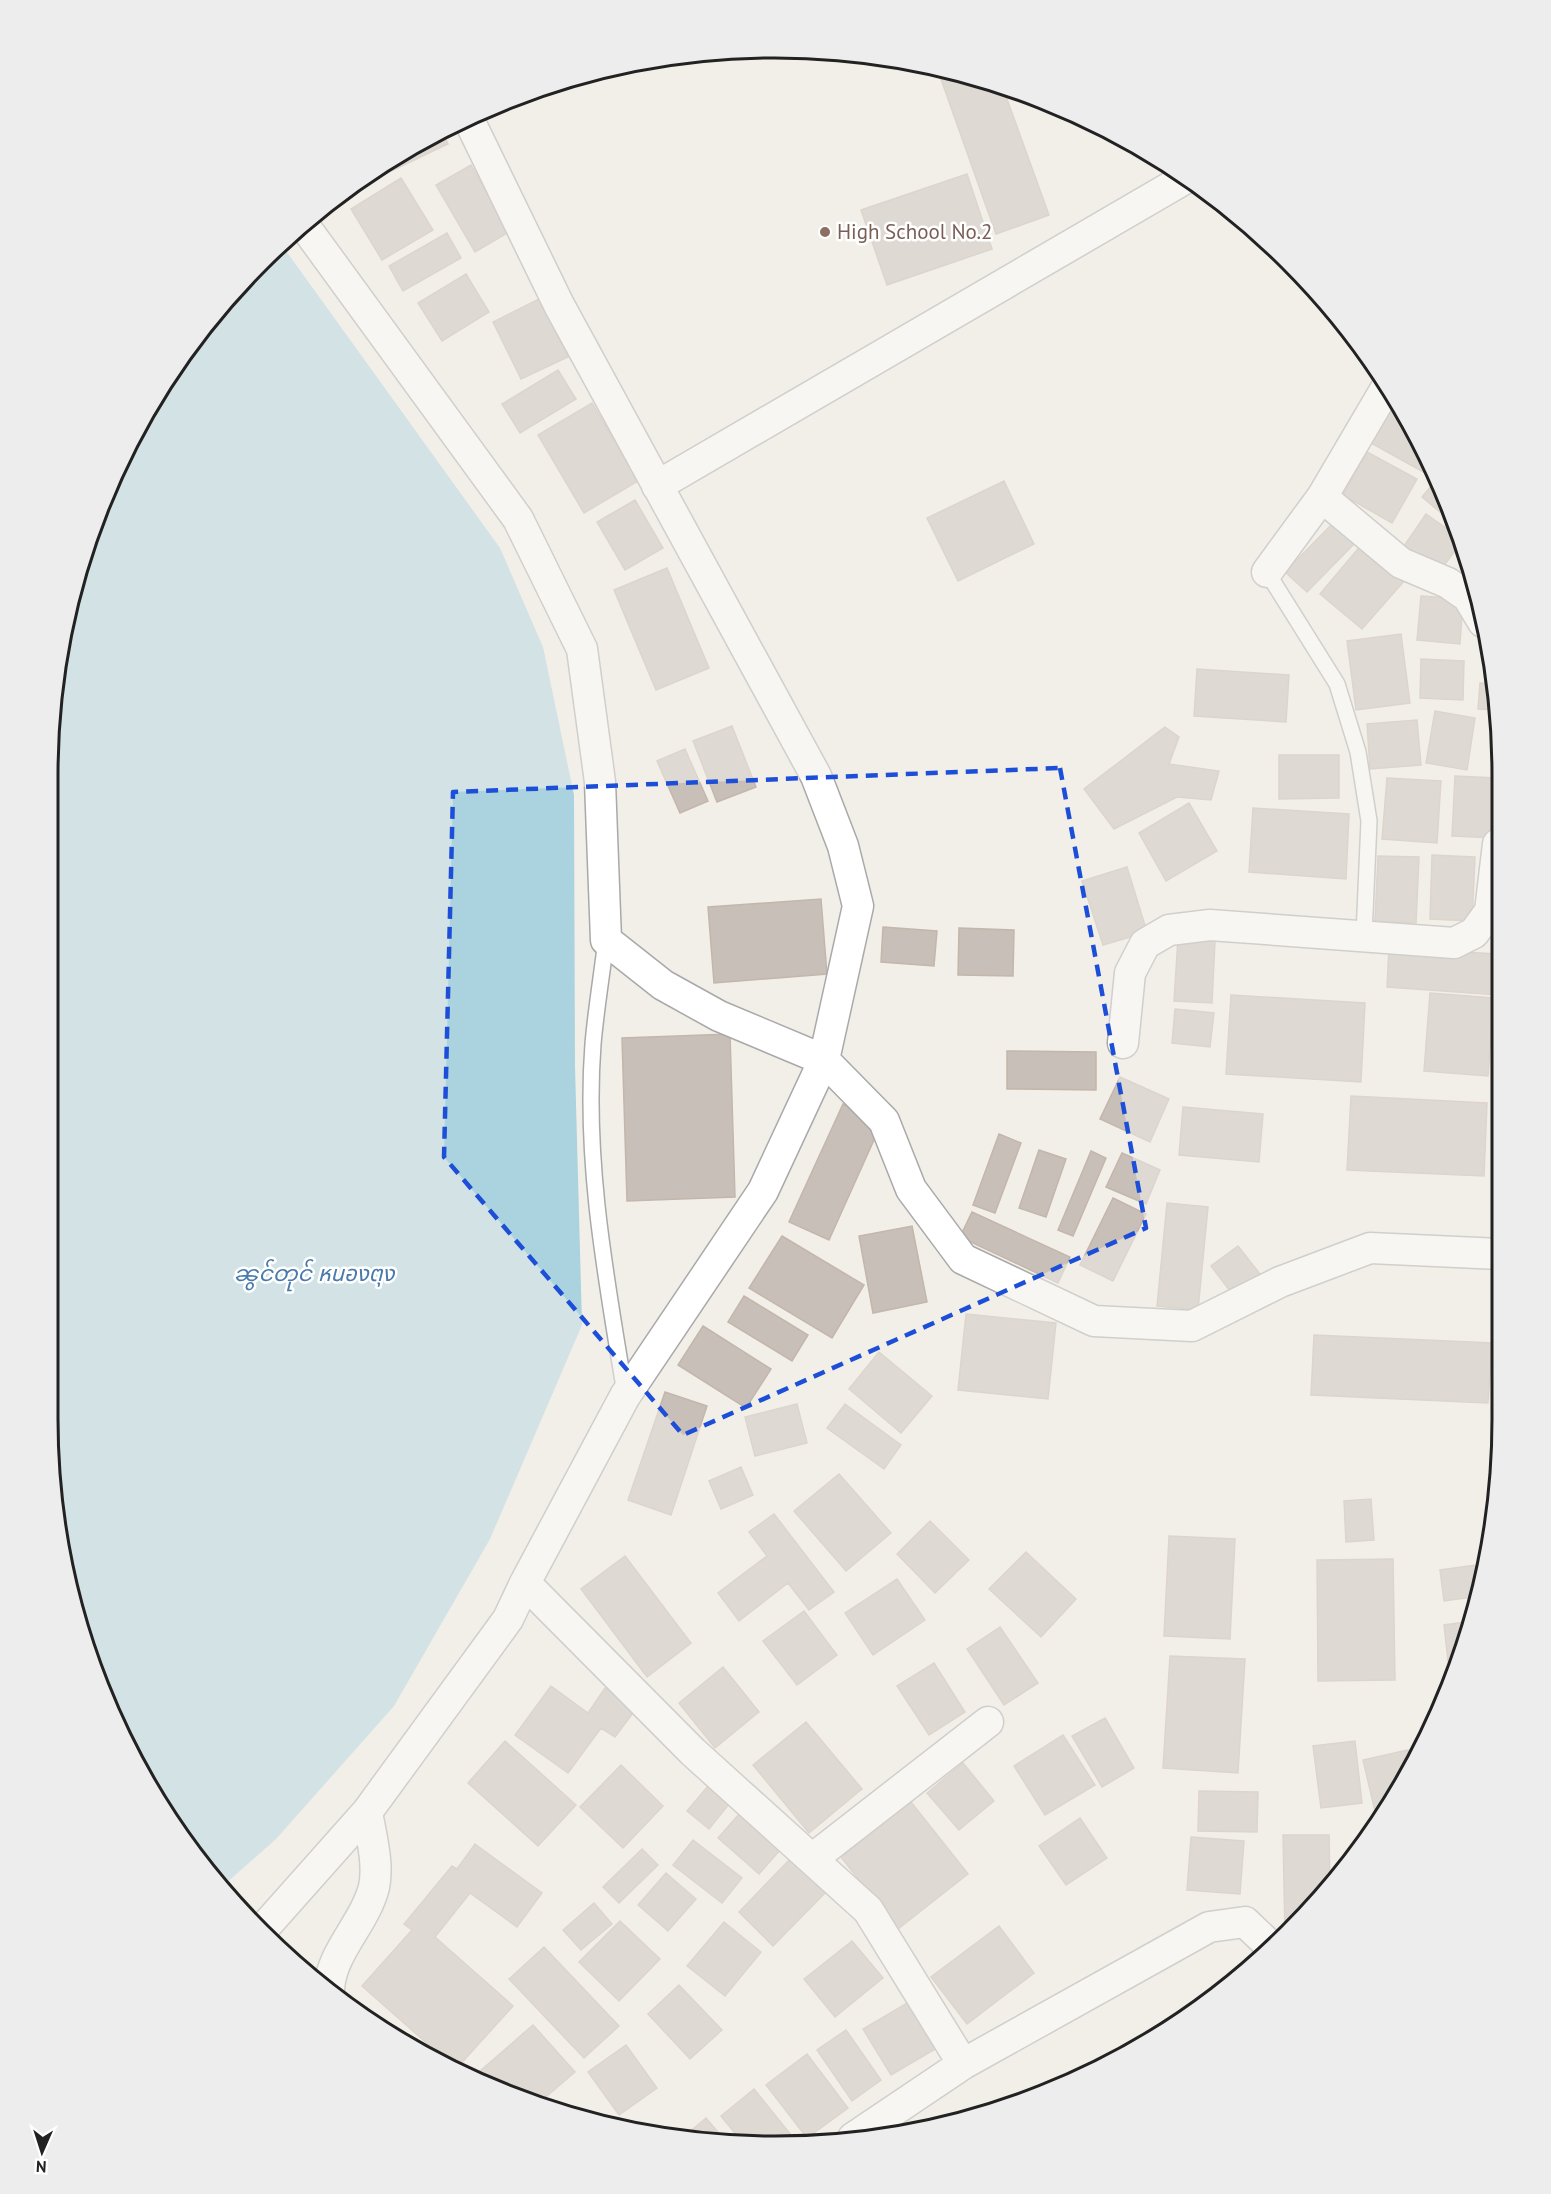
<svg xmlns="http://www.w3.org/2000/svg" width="1551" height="2194" font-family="'PT Sans','Noto Sans Myanmar','Noto Sans Thai',sans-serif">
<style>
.water{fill:#aad3df}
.building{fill:#c7bfb8;stroke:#c4b6ab;stroke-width:1.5}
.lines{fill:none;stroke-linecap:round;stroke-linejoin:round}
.lane-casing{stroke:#a9a9a9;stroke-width:18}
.street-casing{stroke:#a9a9a9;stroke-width:33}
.lane{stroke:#fff;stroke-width:15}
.street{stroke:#fff;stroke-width:30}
.marked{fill:none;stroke:#1d4ed8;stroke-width:4.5;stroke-dasharray:12 8;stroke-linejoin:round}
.education-dot{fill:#8d6e63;stroke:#fff;stroke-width:2}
.labels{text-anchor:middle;stroke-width:5;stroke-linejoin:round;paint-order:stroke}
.education-label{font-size:21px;fill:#785e54;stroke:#fff;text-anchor:start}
.water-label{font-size:22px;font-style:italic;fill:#4a7aab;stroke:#fff}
.rim{fill:none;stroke:#222;stroke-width:3}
</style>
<rect width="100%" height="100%" fill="#f2efe9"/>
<path class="water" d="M 281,244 L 500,548 L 543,647 L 574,795 L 575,1066 L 582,1325 L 490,1539 L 394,1706 L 276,1839 L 225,1884 L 170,1822 L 123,1740 L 73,1607 L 48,1418 L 48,775 L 62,633 L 87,541 L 145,412 L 199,332 Z"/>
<path class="building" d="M 937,68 L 963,73 L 1003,88 L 1049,215 L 996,234 Z
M 442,132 L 448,144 L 383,175 L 380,168 L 411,146 Z
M 471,165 L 509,232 L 475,252 L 436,185 Z
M 967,174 L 992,249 L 887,285 L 861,210 Z
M 401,178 L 433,230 L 382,260 L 351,209 Z
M 447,233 L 461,258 L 403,291 L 389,266 Z
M 466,274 L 489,312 L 442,341 L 418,303 Z
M 539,299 L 568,357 L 521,379 L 493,322 Z
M 558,370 L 576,399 L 520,433 L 502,404 Z
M 592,403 L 638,481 L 584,513 L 538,435 Z
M 1394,404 L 1428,454 L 1431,461 L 1425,473 L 1371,443 Z
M 1367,452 L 1417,479 L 1392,523 L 1343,495 Z
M 1438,478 L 1459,528 L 1422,497 Z
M 1004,481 L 1034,544 L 958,581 L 927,518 Z
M 635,500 L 663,548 L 625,570 L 597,522 Z
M 1426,514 L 1463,540 L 1440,571 L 1404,546 Z
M 1335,521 L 1356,542 L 1307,592 L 1285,572 Z
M 1362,544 L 1405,580 L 1362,629 L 1320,594 Z
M 667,568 L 709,668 L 656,690 L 614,590 Z
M 1421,596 L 1463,599 L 1460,644 L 1417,640 Z
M 1401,634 L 1410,703 L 1356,710 L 1347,641 Z
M 1421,659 L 1464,661 L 1463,700 L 1420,698 Z
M 1197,669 L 1289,675 L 1286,722 L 1194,716 Z
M 1480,683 L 1497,684 L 1497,710 L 1478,709 Z
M 1435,711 L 1475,718 L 1467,770 L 1426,763 Z
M 1417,720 L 1421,765 L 1370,769 L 1367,724 Z
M 732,726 L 756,787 L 717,802 L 693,741 Z
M 1165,727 L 1179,737 L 1169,764 L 1219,771 L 1211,800 L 1177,797 L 1114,829 L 1084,789 Z
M 685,749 L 708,801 L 680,813 L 657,761 Z
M 1279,755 L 1339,755 L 1339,798 L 1279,799 Z
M 1455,776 L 1497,778 L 1495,838 L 1452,836 Z
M 1387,778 L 1441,781 L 1437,843 L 1382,839 Z
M 1189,803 L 1217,851 L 1166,881 L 1139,833 Z
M 1253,808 L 1349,814 L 1346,879 L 1249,872 Z
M 1432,855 L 1475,857 L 1472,921 L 1430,919 Z
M 1378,856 L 1419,857 L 1416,923 L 1375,921 Z
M 1127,867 L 1147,932 L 1103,945 L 1082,881 Z
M 821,899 L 827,974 L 714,983 L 708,907 Z
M 883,927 L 937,931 L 934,966 L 881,962 Z
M 959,928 L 1014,930 L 1013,976 L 958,975 Z
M 1178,938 L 1215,941 L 1212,1003 L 1174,1001 Z
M 1389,948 L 1498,954 L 1498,995 L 1387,987 Z
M 1430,993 L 1494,998 L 1488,1076 L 1424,1071 Z
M 1231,995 L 1365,1003 L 1361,1082 L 1226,1074 Z
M 1175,1009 L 1214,1013 L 1210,1047 L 1172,1043 Z
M 730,1034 L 735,1197 L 627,1201 L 622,1038 Z
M 1007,1051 L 1096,1052 L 1096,1090 L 1007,1089 Z
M 1120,1077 L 1169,1099 L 1150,1142 L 1100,1119 Z
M 1351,1096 L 1487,1103 L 1484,1176 L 1347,1170 Z
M 843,1104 L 882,1122 L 829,1240 L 789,1222 Z
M 1183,1107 L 1263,1114 L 1259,1162 L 1179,1155 Z
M 999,1134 L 1021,1143 L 995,1213 L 973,1205 Z
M 1039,1150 L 1066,1159 L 1046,1217 L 1019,1208 Z
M 1091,1151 L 1106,1158 L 1073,1236 L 1058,1230 Z
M 1122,1153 L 1160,1170 L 1146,1204 L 1106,1187 Z
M 1113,1198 L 1146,1214 L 1113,1281 L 1080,1265 Z
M 1167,1203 L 1208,1207 L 1198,1310 L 1157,1306 Z
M 972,1212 L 1070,1257 L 1058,1283 L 960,1237 Z
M 912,1226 L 927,1302 L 873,1313 L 859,1236 Z
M 782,1236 L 864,1285 L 832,1338 L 749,1288 Z
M 1238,1246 L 1260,1274 L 1233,1295 L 1211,1266 Z
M 744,1296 L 808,1335 L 792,1361 L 728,1322 Z
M 966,1314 L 1056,1323 L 1048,1399 L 958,1390 Z
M 703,1326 L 771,1369 L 746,1408 L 678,1365 Z
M 1314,1335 L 1492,1343 L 1488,1403 L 1311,1395 Z
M 879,1352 L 932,1396 L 901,1433 L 849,1389 Z
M 665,1392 L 707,1406 L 671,1515 L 628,1500 Z
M 797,1404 L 807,1443 L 755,1456 L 745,1417 Z
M 845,1404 L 901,1445 L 884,1469 L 827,1428 Z
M 741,1467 L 753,1495 L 721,1509 L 709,1481 Z
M 839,1474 L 891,1533 L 846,1571 L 794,1511 Z
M 1371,1499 L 1374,1540 L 1346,1542 L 1344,1501 Z
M 774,1514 L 834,1592 L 809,1610 L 788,1583 L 739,1621 L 718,1593 L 767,1556 L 749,1532 Z
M 930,1521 L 969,1560 L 935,1593 L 897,1554 Z
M 1169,1536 L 1235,1539 L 1230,1639 L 1164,1636 Z
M 1026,1552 L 1076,1599 L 1041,1637 L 989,1589 Z
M 625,1556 L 691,1643 L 647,1677 L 581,1589 Z
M 1393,1559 L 1395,1680 L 1318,1681 L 1317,1560 Z
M 1485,1564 L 1480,1596 L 1444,1601 L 1440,1570 Z
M 897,1579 L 925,1620 L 873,1655 L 845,1613 Z
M 804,1611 L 837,1655 L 797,1685 L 763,1641 Z
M 1473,1621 L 1451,1679 L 1450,1679 L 1444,1625 Z
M 1000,1627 L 1038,1683 L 1004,1705 L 967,1649 Z
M 1170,1656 L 1245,1659 L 1238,1773 L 1163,1768 Z
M 934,1663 L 965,1712 L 929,1735 L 897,1686 Z
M 723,1667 L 759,1712 L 715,1748 L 679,1703 Z
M 551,1686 L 588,1713 L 605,1688 L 636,1709 L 615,1737 L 601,1728 L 568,1773 L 515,1735 Z
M 1105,1718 L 1134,1768 L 1102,1787 L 1072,1736 Z
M 806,1722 L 862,1789 L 809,1833 L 753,1765 Z
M 1063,1735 L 1095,1785 L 1045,1815 L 1014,1766 Z
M 505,1741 L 576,1805 L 538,1846 L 468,1783 Z
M 1355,1741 L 1362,1803 L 1321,1808 L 1313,1746 Z
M 1408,1750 L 1412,1766 L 1385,1809 L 1375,1811 L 1363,1760 Z
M 963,1763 L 994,1801 L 959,1830 L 927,1793 Z
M 621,1765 L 663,1806 L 623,1848 L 580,1807 Z
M 708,1786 L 729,1804 L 709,1829 L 687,1811 Z
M 1199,1791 L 1258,1792 L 1257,1832 L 1198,1831 Z
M 911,1802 L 968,1874 L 898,1929 L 841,1857 Z
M 739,1814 L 780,1850 L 759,1874 L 718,1838 Z
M 1080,1818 L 1107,1858 L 1066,1885 L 1039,1846 Z
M 1283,1835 L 1329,1835 L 1330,1885 L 1285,1933 Z
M 1191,1837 L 1244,1841 L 1240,1894 L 1187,1890 Z
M 693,1840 L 742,1878 L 722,1903 L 673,1865 Z
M 475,1844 L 542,1893 L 517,1927 L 470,1893 L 435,1937 L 513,2006 L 456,2069 L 362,1986 L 412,1930 L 404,1924 L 452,1866 L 457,1869 Z
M 642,1849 L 658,1865 L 619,1903 L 603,1887 Z
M 792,1857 L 827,1891 L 773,1946 L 739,1912 Z
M 666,1873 L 696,1899 L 668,1931 L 638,1905 Z
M 594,1903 L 612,1924 L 581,1950 L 563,1930 Z
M 620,1921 L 660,1959 L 619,2001 L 579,1962 Z
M 724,1922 L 761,1952 L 725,1996 L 687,1966 Z
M 999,1926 L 1034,1973 L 967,2024 L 931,1977 Z
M 852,1941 L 883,1978 L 835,2017 L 804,1979 Z
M 544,1947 L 619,2026 L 584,2058 L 509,1979 Z
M 679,1985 L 722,2030 L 690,2059 L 648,2014 Z
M 909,2002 L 937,2048 L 891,2075 L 863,2029 Z
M 533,2025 L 575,2072 L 540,2102 L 497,2090 L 472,2078 Z
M 846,2030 L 881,2080 L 852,2101 L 817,2050 Z
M 402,2035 L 427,2056 L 399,2039 Z
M 626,2045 L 657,2088 L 619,2115 L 588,2072 Z
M 807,2054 L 848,2108 L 807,2138 L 766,2085 Z
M 754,2089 L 791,2135 L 778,2146 L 744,2144 L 721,2116 Z
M 706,2118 L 727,2143 L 680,2140 Z"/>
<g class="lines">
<g class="lane-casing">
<path id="lane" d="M 1267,572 L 1337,684 L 1358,752 L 1369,821 L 1364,935
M 606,940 C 602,974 596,1009 593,1044 C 584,1161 606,1278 625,1393"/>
</g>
<g class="street-casing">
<path id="street" d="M 303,224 L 518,519 L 582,649 L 600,782 L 606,940 L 663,985 L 719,1016 L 824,1060 L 884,1121 L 911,1189 L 963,1259 L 1094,1321 L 1192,1326 L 1280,1282 L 1370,1248 L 1500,1254
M 657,486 L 1186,178
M 1322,497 L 1401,563 L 1448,583 L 1468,597 L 1483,622
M 1267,572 L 1322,497 L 1385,390
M 1123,1043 L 1130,973 L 1145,944 L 1169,930 L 1210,925 L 1454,943 L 1474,933 L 1490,911 L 1498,844
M 525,1583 L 693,1752 L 868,1910 L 963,2064
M 812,1859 L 988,1722
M 263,1929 L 367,1812 L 508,1619 L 525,1583 L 625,1396 L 763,1191 L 824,1060 L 858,906 L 843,846 L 816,776 L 559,305 L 469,120
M 329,1989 C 331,1952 365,1923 374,1887 C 379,1864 371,1835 367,1812
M 853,2138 L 963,2064 L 1209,1927 L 1245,1922 L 1266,1942 L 1269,1951"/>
</g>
<use href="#lane" class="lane"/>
<use href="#street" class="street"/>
</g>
<path d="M0 0H1551V2194H0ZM 1060,768 L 1146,1228 L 683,1435 L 444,1157 L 453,792 Z" fill="#f2efe9" fill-opacity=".55" fill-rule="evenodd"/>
<path class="marked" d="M 1060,768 L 1146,1228 L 683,1435 L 444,1157 L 453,792 Z"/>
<circle class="education-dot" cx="825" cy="232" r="6"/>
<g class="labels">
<g class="education-label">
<text x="837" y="239">High School No.2</text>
</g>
<g class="water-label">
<text x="314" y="1281">ၼွင်တုင် หนองตุง</text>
</g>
</g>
<path d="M0 0H1551V2194H0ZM775 58H775A717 717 0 0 1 1492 775V1419A717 717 0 0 1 775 2136H775A717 717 0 0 1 58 1419V775A717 717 0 0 1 775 58Z" fill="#ededed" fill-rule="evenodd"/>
<path class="rim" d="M775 58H775A717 717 0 0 1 1492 775V1419A717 717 0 0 1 775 2136H775A717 717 0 0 1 58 1419V775A717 717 0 0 1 775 58Z"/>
<g transform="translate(42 2152) rotate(183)" stroke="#ffffff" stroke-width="4.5" paint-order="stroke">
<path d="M0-4.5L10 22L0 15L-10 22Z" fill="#222222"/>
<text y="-9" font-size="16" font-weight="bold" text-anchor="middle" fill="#222222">N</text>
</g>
</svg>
